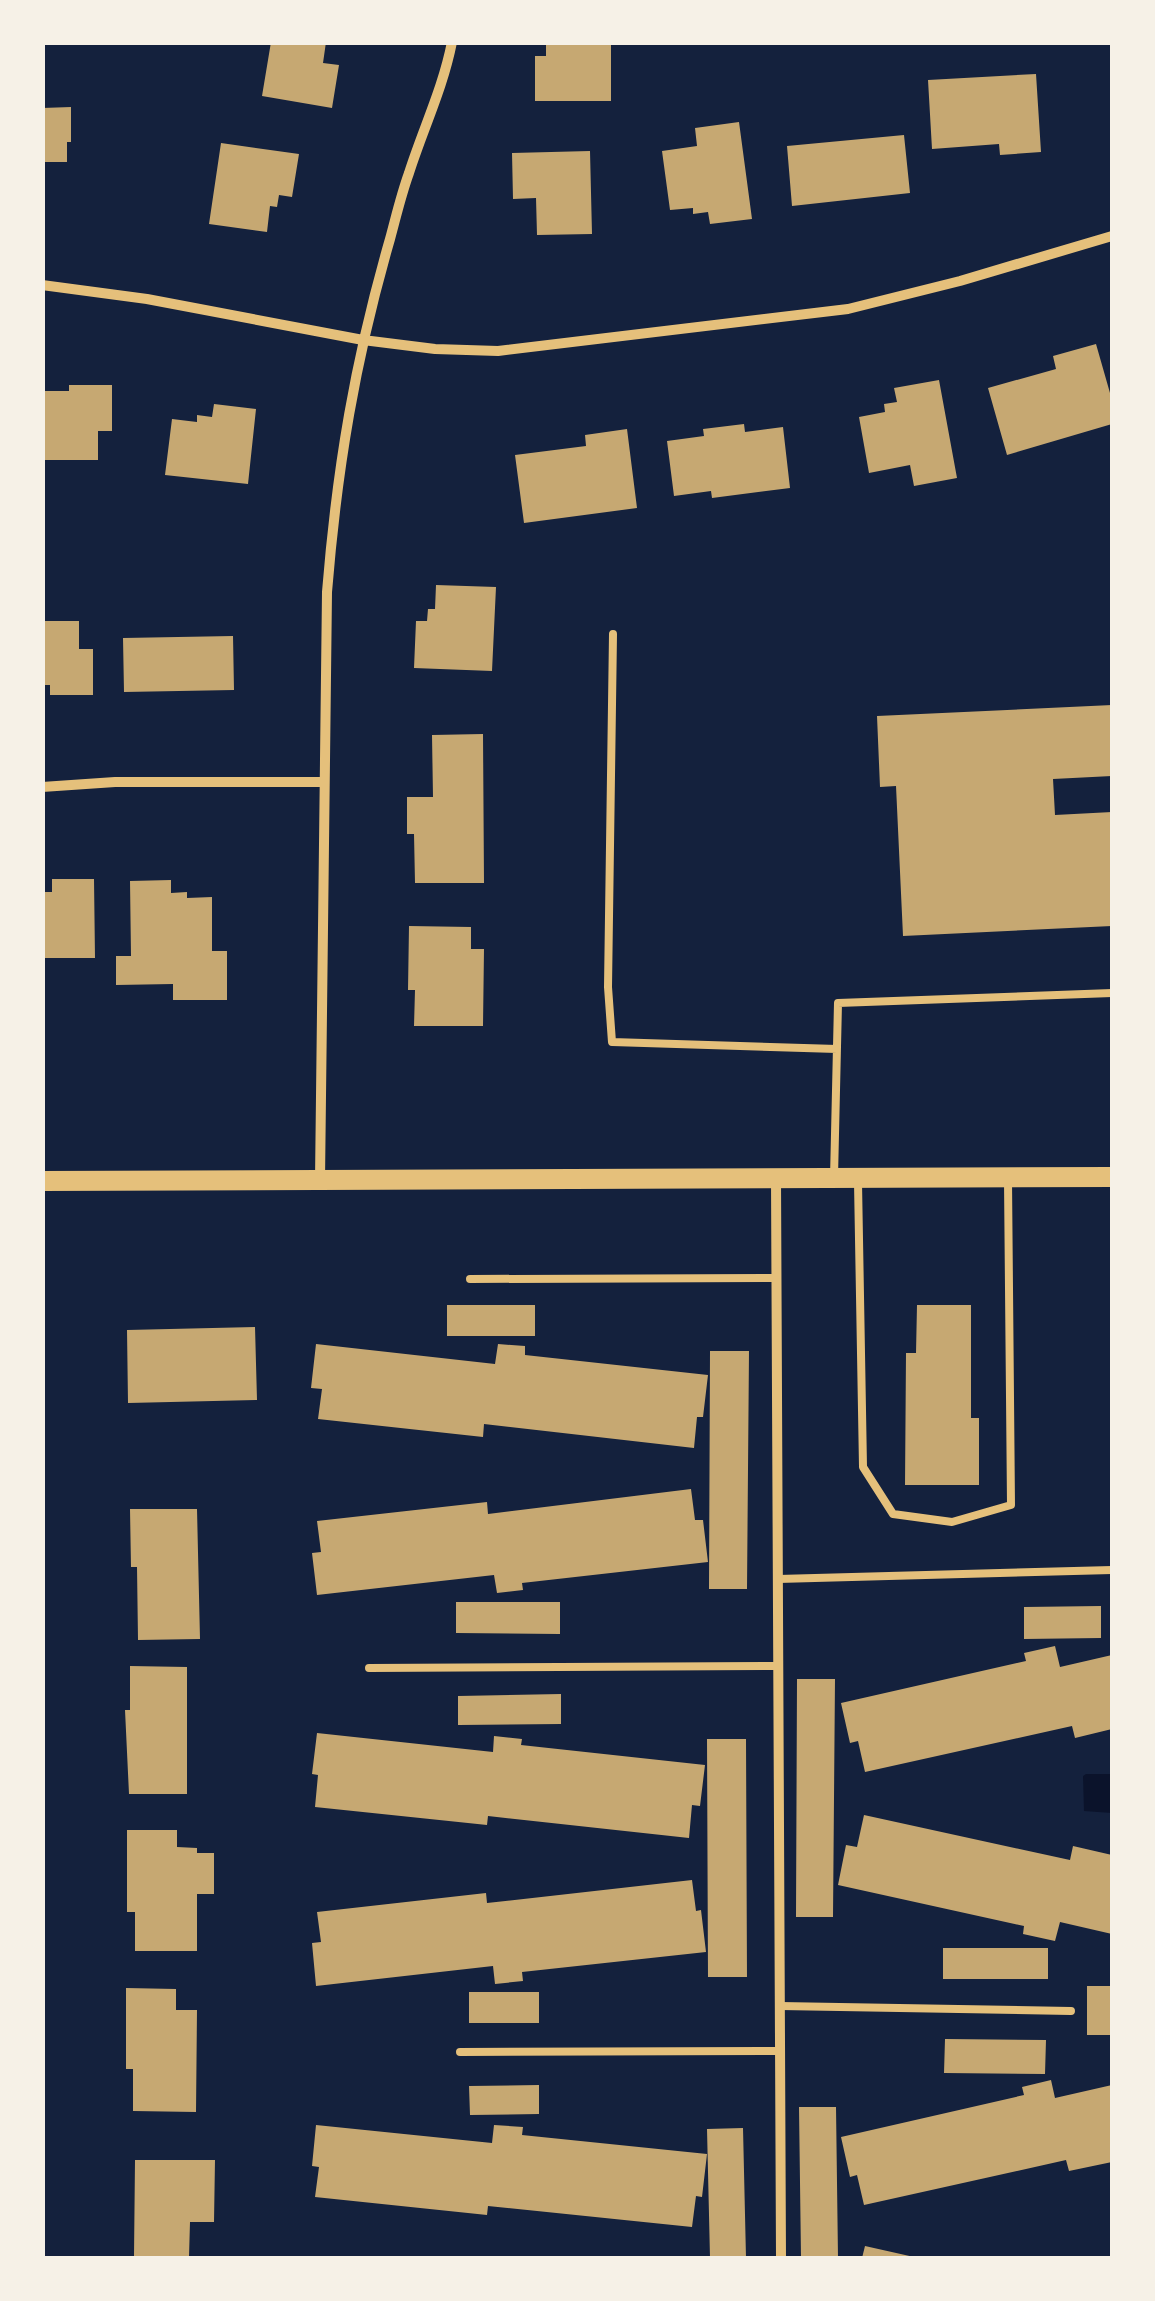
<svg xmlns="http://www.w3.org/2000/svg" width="1155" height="2301" font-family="Cabin,sans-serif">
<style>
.water{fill:#0b132b}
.building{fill:#c6a872}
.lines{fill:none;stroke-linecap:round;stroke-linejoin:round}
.service{stroke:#e5c07b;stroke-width:8}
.minor{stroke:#e5c07b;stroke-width:10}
.secondary{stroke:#e5c07b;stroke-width:20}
</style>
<rect width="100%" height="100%" fill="#14213d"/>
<path class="water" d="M 1086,1774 L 1112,1774 L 1112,1813 L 1084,1811 L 1083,1776 Z"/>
<path class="building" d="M 271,42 L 326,42 L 323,63 L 339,65 L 332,108 L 262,96 Z
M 546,42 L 611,42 L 611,101 L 535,101 L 535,56 L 546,56 Z
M 1036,74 L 1041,152 L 1000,155 L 999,144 L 932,149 L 928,80 Z
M 71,107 L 71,142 L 67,142 L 67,162 L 42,162 L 42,108 Z
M 739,122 L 752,219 L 710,224 L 708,212 L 693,214 L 693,208 L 670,210 L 662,151 L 697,146 L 695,128 Z
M 904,135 L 910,193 L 792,206 L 787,146 Z
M 221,143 L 299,154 L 292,197 L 279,195 L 277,207 L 270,206 L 267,232 L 209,224 Z
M 590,151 L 592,234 L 537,235 L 536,198 L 513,199 L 512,153 Z
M 1096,344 L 1112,400 L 1112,424 L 1007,455 L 988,388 L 1056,369 L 1053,356 Z
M 939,380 L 957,478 L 914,486 L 910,465 L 869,473 L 859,417 L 885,412 L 884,404 L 897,402 L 894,388 Z
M 69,385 L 112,385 L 112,431 L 98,431 L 98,460 L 42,460 L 42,391 L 69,391 Z
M 214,404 L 256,409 L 248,484 L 165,475 L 172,419 L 197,422 L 197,415 L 212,417 Z
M 744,424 L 745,432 L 783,427 L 790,488 L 712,498 L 711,491 L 674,496 L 667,441 L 704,436 L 703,429 Z
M 627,429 L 637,508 L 524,523 L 515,455 L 586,446 L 585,435 Z
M 436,585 L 496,587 L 492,671 L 414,668 L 416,621 L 427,621 L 428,609 L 435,609 Z
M 42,621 L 79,621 L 79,649 L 93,649 L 93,695 L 50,695 L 50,685 L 42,685 Z
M 233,636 L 234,690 L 124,692 L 123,638 Z
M 1112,705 L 1112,776 L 1053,779 L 1055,815 L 1112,812 L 1112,926 L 903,936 L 896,786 L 880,787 L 877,716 Z
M 483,734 L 484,883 L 415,883 L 414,834 L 407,834 L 407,797 L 433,797 L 432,735 Z
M 52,879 L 94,879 L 95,958 L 42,958 L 42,892 L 52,892 Z
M 171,880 L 171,893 L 187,892 L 187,898 L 212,897 L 212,951 L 227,951 L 227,1000 L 173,1000 L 173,984 L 116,985 L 116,956 L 131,956 L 130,881 Z
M 409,926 L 471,927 L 471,949 L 484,949 L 483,1026 L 414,1026 L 415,990 L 408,990 Z
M 447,1305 L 535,1305 L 535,1336 L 447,1336 Z
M 917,1305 L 971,1305 L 971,1418 L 979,1418 L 979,1485 L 905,1485 L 906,1353 L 916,1353 Z
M 255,1327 L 257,1400 L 128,1403 L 127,1330 Z
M 316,1344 L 495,1364 L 498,1344 L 525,1346 L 525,1355 L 708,1375 L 703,1417 L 697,1417 L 694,1448 L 484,1424 L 483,1437 L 318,1419 L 322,1389 L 311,1388 Z
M 710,1351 L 749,1351 L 747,1589 L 709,1589 Z
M 691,1489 L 695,1520 L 703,1520 L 708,1562 L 522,1583 L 523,1590 L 497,1593 L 494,1575 L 317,1595 L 312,1553 L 321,1552 L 317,1521 L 487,1502 L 488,1514 Z
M 130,1509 L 197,1509 L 200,1639 L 138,1640 L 137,1567 L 131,1567 Z
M 456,1602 L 560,1602 L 560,1634 L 456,1633 Z
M 1101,1606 L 1101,1638 L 1024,1639 L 1024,1607 Z
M 1055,1646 L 1060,1667 L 1112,1655 L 1112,1729 L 1075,1738 L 1072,1726 L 865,1772 L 858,1741 L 850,1743 L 841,1703 L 1026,1661 L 1024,1653 Z
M 130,1666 L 187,1667 L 187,1794 L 129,1794 L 125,1710 L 130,1710 Z
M 797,1679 L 835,1679 L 833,1917 L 796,1917 Z
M 561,1694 L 561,1724 L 458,1725 L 458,1696 Z
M 317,1733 L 493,1752 L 494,1736 L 522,1739 L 521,1745 L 705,1765 L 700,1806 L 692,1805 L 689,1838 L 488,1816 L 487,1825 L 315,1807 L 318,1775 L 312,1774 Z
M 707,1739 L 746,1739 L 747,1977 L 708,1977 Z
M 864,1815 L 1070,1860 L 1073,1846 L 1112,1855 L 1112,1934 L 1060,1922 L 1055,1941 L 1023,1934 L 1024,1926 L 838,1885 L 846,1845 L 857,1847 Z
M 127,1830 L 177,1830 L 177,1847 L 197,1848 L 197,1853 L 214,1853 L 214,1894 L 197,1894 L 197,1951 L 135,1951 L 135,1912 L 127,1912 Z
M 692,1880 L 696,1911 L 701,1910 L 706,1952 L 522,1972 L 523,1981 L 495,1984 L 493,1966 L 316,1986 L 312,1943 L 321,1942 L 317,1912 L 486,1893 L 487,1903 Z
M 943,1948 L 1048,1948 L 1048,1979 L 943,1979 Z
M 1087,1986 L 1112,1986 L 1112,2035 L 1087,2035 Z
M 126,1988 L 176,1989 L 176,2010 L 197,2010 L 196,2112 L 133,2111 L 133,2069 L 126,2069 Z
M 469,1992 L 539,1992 L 539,2023 L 469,2023 Z
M 945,2039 L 1046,2040 L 1045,2074 L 944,2073 Z
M 1051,2080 L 1055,2098 L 1112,2085 L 1112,2162 L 1069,2171 L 1066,2160 L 864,2205 L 857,2175 L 850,2177 L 841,2137 L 1024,2095 L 1022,2087 Z
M 539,2085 L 539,2114 L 470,2115 L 469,2086 Z
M 799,2107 L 836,2107 L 838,2258 L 801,2258 Z
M 316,2125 L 492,2143 L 494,2125 L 523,2127 L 522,2135 L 707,2154 L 702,2197 L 696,2196 L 692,2227 L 488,2206 L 487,2215 L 315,2197 L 319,2167 L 312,2166 Z
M 743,2128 L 746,2258 L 710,2258 L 707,2129 Z
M 135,2160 L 215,2160 L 214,2222 L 190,2222 L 189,2257 L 134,2256 Z
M 865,2246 L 914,2257 L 914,2258 L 862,2258 Z"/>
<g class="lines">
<path class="service" d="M 613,634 L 608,987 L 612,1042 L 837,1049
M 834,1178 L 838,1003 L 1112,993
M 858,1182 L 863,1467 L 893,1514 L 952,1522 L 1011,1505 L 1008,1180
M 470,1279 L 777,1278
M 778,1579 L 1112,1570
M 369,1668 L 778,1666
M 780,2006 L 1071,2011
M 460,2052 L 780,2051"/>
<path class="minor" d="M 42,285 L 147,299 L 363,340 L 435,349 L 498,351 L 848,309 L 960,281 L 1112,236
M 42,787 L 115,782 L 324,782
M 776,1178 L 781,2258
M 320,1180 L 327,592 C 337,468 355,360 390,239 C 396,217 401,195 409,173 C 423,129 443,88 452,42"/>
<path class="secondary" d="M 42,1181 L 1112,1177"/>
</g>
<rect width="1155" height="2301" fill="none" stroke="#f6f1e7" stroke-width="90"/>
</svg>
